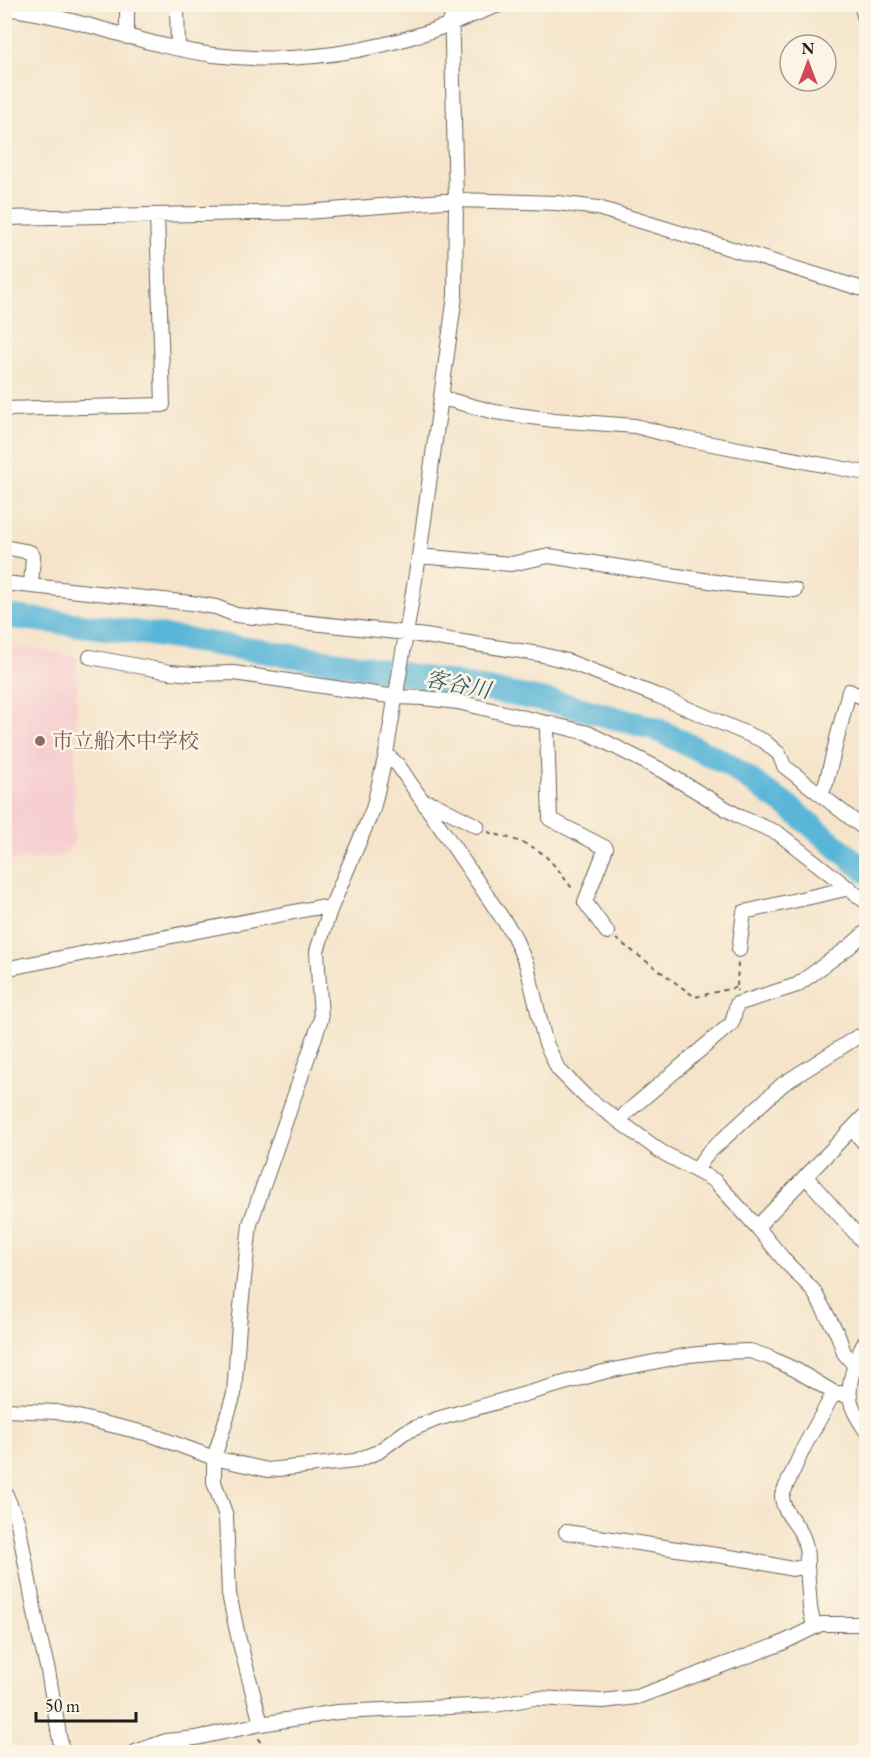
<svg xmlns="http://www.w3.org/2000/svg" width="871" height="1757" font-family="'EB Garamond','Noto Serif JP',serif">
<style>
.built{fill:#f7cfd1}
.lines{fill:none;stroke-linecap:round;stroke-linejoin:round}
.river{stroke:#5ab6d8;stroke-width:24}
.minor-casing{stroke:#686259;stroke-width:16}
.path{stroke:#686259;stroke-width:2;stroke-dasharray:4.5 4.5;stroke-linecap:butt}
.minor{stroke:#fff;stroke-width:14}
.education-dot{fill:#8d6e63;stroke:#fcf5e5;stroke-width:2}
.labels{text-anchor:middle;stroke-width:5;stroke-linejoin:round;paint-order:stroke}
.education-label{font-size:21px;fill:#785e54;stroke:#fcf5e5;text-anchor:start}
.water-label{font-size:22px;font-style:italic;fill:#355a67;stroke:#fcf5e5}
</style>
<rect width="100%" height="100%" fill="#fcf5e5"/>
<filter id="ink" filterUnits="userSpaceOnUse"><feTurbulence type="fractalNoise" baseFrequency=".0167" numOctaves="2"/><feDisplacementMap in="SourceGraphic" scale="12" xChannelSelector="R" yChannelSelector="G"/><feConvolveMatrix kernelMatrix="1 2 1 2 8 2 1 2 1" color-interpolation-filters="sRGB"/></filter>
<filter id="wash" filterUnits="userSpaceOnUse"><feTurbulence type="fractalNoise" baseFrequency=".008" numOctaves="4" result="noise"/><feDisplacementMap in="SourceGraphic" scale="24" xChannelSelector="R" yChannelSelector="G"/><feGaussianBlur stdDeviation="1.35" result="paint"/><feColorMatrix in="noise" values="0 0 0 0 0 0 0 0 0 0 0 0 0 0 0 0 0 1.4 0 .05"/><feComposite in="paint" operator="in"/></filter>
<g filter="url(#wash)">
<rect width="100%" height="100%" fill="#f5e4ca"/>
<path class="built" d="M 4,647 L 17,649 L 35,648 L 78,658 L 73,824 L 75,840 L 63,856 L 5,861 Z"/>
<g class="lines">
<path class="river" d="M 4,616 L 115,629 L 360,666 L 563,704 L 656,729 L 726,763 L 794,811 L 866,871"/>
</g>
</g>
<g filter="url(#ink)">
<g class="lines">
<g class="minor-casing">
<path id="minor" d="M 127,4 L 127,37
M 177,4 L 178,48
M 451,4 L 456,200 L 455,296 L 419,556 L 386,754 L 373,809 L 330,910 L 317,951 L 321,1019 L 250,1224 L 239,1325 L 234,1394 L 214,1458 L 214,1482 L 226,1516 L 229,1594 L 238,1636 L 261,1724 L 337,1712 L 495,1705 L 534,1698 L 603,1701 L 637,1697 L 780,1644 L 821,1624 L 866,1624
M 861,4 L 866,23
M 4,8 C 76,16 143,46 214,55 C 294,65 375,52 451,24 C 469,17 483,10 502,4
M 4,218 L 306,212 L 456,200 L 557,203 L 598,208 L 866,290
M 442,398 L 495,412 L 554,420 L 635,426 L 681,438 L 866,473
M 4,409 L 163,405 L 157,216
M 4,547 L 30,552 L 33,556 L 31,586
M 419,556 L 511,564 L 549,556 L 735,585 L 795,590
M 4,583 L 191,603 L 216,607 L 236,615 L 406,633 L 539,654 L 567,661 L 658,696 L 764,741 L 779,754 L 784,766 L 866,830
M 90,657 L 170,672 L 194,674 L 234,673 L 396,697 L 424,698 L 458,702 L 588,733 L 661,770 L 740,817 L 778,833 L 866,902
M 550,723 L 547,730 L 550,819 L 606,848 L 585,902 L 607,932
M 386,754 L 398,765 L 513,934 L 527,966 L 545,1041 L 558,1069 L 586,1097 L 660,1151 L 715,1181 L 757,1227 L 785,1261 L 813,1290 L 838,1335 L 844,1353 L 854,1365
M 821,794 L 826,783 L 849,691 L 866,699
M 423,801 L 434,804 L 477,826
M 739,950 L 744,912 L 850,888
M 4,969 L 319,907 L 330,910
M 620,1122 L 626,1113 L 732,1023 L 737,1004 L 797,985 L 849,947 L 866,932
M 852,1129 L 866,1145
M 696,1171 L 707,1154 L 783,1084 L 857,1037 L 866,1036
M 806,1177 L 866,1245
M 757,1227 L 866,1114
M 866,1340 C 857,1355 848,1379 850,1398 C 852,1411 860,1421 866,1431
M 4,1410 L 57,1412 L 149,1434 L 214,1458 L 268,1470 L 355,1461 L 378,1452 L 405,1432 L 437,1419 L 603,1372 L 689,1355 L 719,1352 L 750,1351 L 768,1357 L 796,1370 L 833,1392 L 850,1397
M 4,1490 L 18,1523 L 39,1634 L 48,1671 L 62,1752
M 566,1532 L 749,1560 L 792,1569 L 807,1566 C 807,1554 807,1544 801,1533 C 794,1520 782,1511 782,1495 L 804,1447 L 831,1398 L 840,1393
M 807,1566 L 810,1608 L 814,1627
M 135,1752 L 166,1741 L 196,1738 L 261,1724"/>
</g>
<path class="path" d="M 488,832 C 501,836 515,839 528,845 C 548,853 561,874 574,891
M 616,939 L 695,997 L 737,987 L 737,991
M 737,986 L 738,962
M 259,1738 L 263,1752"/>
<use href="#minor" class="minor"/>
</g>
</g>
<circle class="education-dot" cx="40" cy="741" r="6"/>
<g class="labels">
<g class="education-label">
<text x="52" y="748">市立船木中学校</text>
</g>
<g class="water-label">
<text transform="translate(458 684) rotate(11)" y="8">客谷川</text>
</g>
</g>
<rect width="871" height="1757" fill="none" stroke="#fcf5e5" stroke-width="24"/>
<g transform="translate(808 63)"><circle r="28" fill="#fcf5e5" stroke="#a29e95" stroke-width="1.5"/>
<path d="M0-4.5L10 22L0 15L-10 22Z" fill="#d1495b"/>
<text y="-9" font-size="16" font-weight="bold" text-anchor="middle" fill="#1c1c1c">N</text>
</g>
<path d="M36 1712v9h100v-9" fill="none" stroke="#1c1c1c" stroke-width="3"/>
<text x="45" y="1712" font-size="18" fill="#1c1c1c" stroke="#fcf5e5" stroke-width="4.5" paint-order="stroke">50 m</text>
</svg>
